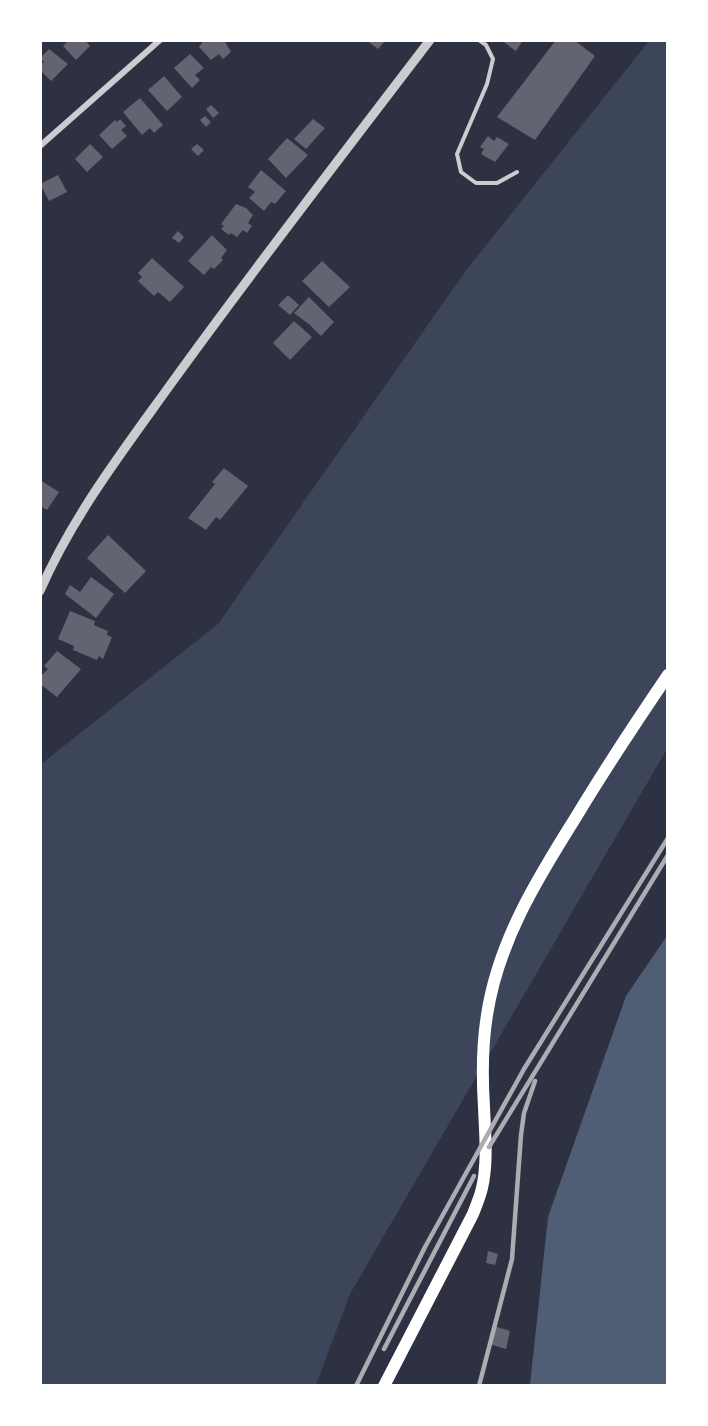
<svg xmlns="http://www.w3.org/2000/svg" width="708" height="1426" font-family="'DM Sans',sans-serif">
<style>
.green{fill:#3c4559}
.water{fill:#4f5d75}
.building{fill:#626471}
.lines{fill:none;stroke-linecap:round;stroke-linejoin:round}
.service{stroke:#caccd0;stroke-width:4}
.minor{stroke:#caccd0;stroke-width:6}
.tertiary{stroke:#caccd0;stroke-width:9}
.primary{stroke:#fff;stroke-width:12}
.rail{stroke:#abadb3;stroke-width:4.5}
</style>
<rect width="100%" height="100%" fill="#2d3142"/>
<path class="green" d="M 649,41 L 667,41 L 667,749 L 350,1294 L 316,1385 L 41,1386 L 41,764 L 218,624 L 467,269 Z"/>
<path class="water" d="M 667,936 L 667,1385 L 530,1385 L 548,1217 L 626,996 Z"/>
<path class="building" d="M 69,40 L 85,40 L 90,46 L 76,60 L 63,46 Z
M 204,40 L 224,40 L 231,52 L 223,59 L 219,54 L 211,60 L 199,47 Z
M 366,40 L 386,40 L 378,49 Z
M 501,40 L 523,40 L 516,51 Z
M 556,40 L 574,40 L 595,56 L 535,140 L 497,117 Z
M 49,49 L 68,64 L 51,81 L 40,70 L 40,65 L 44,62 L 40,58 Z
M 190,54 L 204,68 L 195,75 L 200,80 L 192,88 L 174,68 Z
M 164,76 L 182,97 L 167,111 L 148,90 Z
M 140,98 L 163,125 L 154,133 L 150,128 L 142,135 L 123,112 Z
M 211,105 L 219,113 L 213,118 L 206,109 Z
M 205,116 L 211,122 L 206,127 L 200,120 Z
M 120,119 L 126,126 L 121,130 L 127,136 L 112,149 L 99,135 L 115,120 L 117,122 Z
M 313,119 L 325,128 L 306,149 L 294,139 Z
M 488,136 L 494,141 L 497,137 L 509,144 L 495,162 L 481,154 L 484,149 L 480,147 Z
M 287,138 L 308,155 L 286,178 L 268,159 Z
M 90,144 L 103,157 L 87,172 L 75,159 Z
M 197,144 L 204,150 L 198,156 L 191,149 Z
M 261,170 L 286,191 L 275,204 L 271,202 L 264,211 L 249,198 L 255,192 L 248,187 Z
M 58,175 L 67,192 L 49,201 L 40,184 Z
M 236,204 L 246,208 L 253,215 L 248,223 L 252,226 L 247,233 L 243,230 L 237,237 L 231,233 L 229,235 L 221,229 L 224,226 L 221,224 Z
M 178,231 L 184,237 L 179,243 L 172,238 Z
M 212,235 L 227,250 L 221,258 L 223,260 L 214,269 L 211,267 L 204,275 L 188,261 Z
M 152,258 L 184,287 L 170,302 L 158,292 L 154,296 L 138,281 L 142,277 L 138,273 Z
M 322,261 L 350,287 L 329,307 L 302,281 Z
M 288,295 L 299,305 L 290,315 L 278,305 Z
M 309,297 L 334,322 L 321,336 L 310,325 L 294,313 Z
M 294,321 L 312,337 L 290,360 L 273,343 Z
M 224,468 L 248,486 L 220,520 L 216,517 L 206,530 L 188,518 L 215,484 L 212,482 Z
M 40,480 L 59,492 L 47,510 L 40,506 Z
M 108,535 L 146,571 L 125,593 L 87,558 Z
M 91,577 L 114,594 L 96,618 L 65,594 L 70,585 L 80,592 Z
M 70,611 L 95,621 L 94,625 L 108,631 L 107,635 L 112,637 L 103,659 L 99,656 L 97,660 L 73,650 L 74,646 L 58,639 Z
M 57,651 L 81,669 L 57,697 L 40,684 L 40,677 L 48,669 L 44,666 Z
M 488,1251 L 498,1254 L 495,1265 L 486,1263 Z
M 494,1326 L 510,1331 L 506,1349 L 489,1344 Z"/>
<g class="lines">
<path class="service" d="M 479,40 L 486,45 L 493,59 L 487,84 L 457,154 L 461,172 L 476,183 L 497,183 L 517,172"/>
<path class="minor" d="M 40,146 L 160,40"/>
<path class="tertiary" d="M 40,591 C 73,515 125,448 173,381 C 256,266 343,154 430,40"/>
<path class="primary" d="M 384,1386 L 473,1214 C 476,1206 480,1197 482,1188 C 488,1162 485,1133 484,1107 C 482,1076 482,1046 487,1015 C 498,942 537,879 576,817 C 605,769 636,722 668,675"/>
<path class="rail" d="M 489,1147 L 668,855
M 384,1349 L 474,1176
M 356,1386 L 425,1247 L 524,1069 L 668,838
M 479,1386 L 512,1259 L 521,1135 L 524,1113 L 535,1081"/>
</g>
<rect width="708" height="1426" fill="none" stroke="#ffffff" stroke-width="84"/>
</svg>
